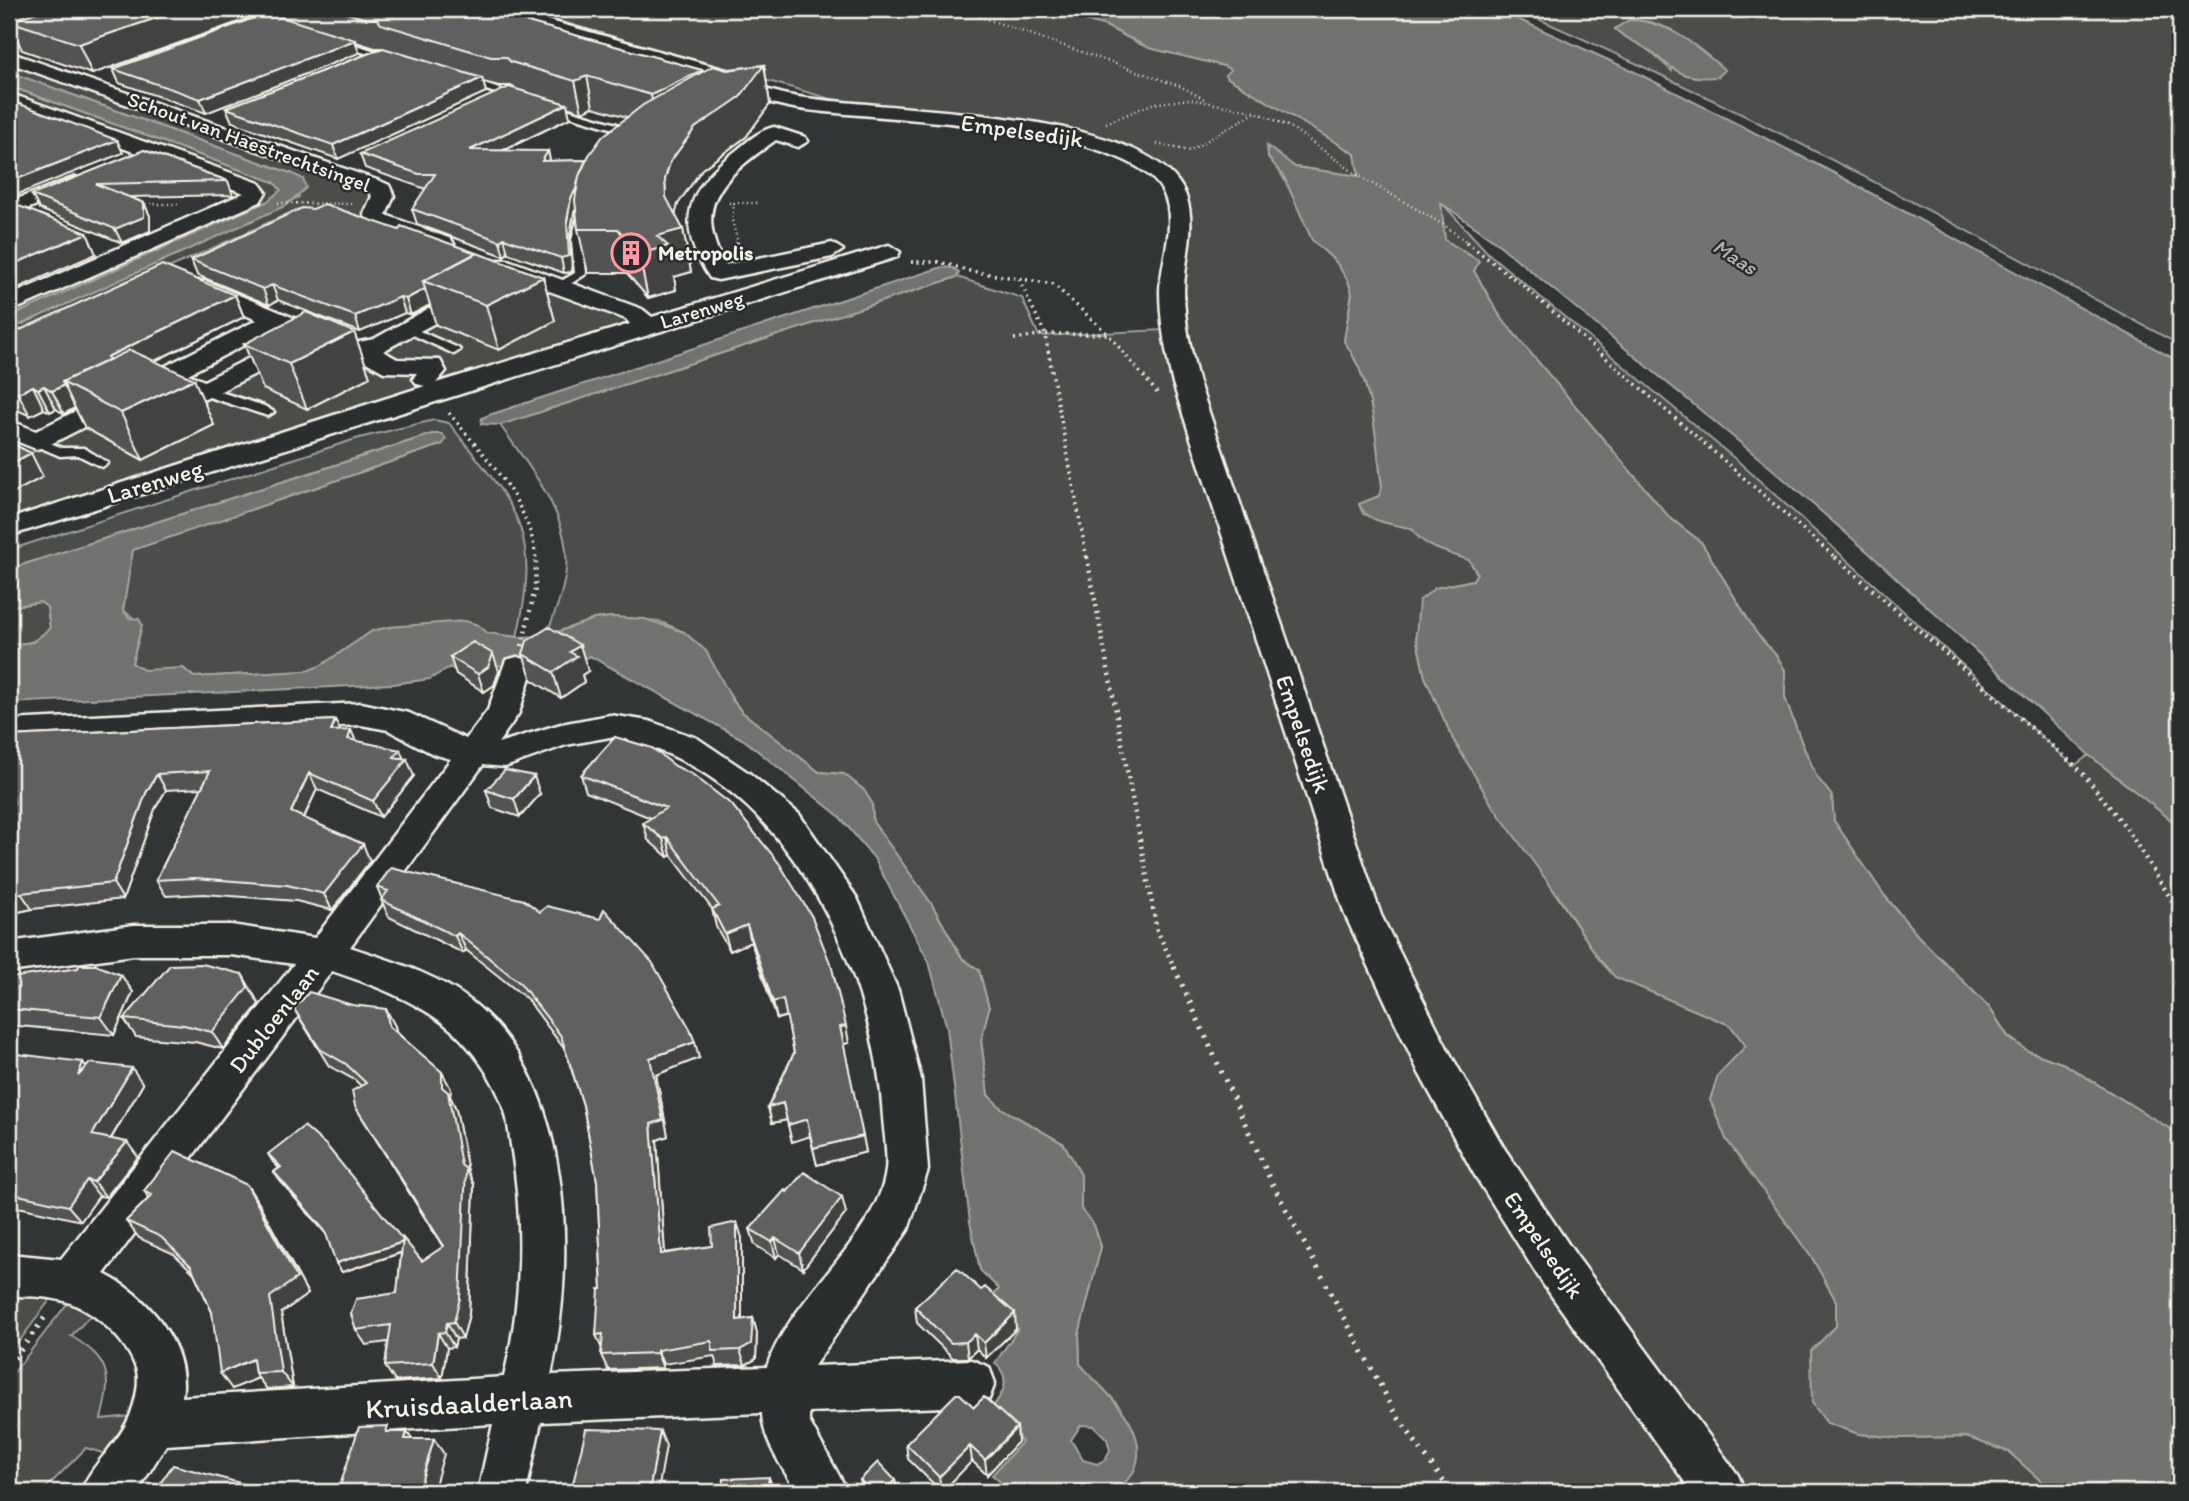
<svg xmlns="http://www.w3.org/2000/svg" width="2189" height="1501" font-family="Itim,sans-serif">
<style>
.green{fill:#4b4d4c;stroke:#a09f9a;stroke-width:2;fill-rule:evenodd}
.water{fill:#727370;stroke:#a6a5a0;stroke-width:2;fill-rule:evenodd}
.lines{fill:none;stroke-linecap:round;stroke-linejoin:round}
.lane-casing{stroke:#f4f1e8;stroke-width:5}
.street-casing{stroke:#f4f1e8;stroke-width:5}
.path-far3{stroke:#f4f1e8;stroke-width:2.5;stroke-dasharray:1 3.5;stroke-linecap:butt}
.path-far2{stroke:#f4f1e8;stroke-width:3.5;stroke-dasharray:2 4.5;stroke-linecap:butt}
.path-far1{stroke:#f4f1e8;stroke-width:4.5;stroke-dasharray:2 5;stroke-linecap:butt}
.path{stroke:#f4f1e8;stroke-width:5;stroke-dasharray:2.5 7;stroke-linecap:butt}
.lane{fill:#2a2d2e;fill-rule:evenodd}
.street{fill:#2a2d2e;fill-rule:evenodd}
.wall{fill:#525352;stroke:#f4f1e8;stroke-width:2;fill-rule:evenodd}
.shaded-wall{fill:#424342;stroke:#f4f1e8;stroke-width:2}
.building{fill:#5f605f;stroke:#f4f1e8;stroke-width:2}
.labels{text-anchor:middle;stroke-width:5;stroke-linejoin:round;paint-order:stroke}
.far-street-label{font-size:21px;fill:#f4f1e8;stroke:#2a2d2e}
.far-poi-label{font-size:21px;font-weight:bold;fill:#f4f1e8;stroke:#2a2d2e;text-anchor:start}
.far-water-label{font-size:21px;font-style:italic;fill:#b3b2ac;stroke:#2a2d2e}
.street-label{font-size:24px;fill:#f4f1e8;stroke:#2a2d2e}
.near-street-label{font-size:28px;fill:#f4f1e8;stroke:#2a2d2e}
</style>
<rect width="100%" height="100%" fill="#323535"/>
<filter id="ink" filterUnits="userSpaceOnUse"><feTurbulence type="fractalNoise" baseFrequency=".0143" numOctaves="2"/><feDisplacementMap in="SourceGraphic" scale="14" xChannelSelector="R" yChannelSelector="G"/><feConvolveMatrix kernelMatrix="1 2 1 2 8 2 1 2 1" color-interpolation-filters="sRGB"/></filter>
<g filter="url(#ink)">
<path class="green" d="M 517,9 L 1046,9 L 1106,26 L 1142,45 L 1224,66 L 1232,70 L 1228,78 L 1355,154 L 1359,176 L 1295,167 L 1267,148 L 1302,212 L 1312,239 L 1336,262 L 1348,280 L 1352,293 L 1344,341 C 1375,385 1375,435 1382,487 L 1379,496 L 1359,504 L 1363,514 L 1412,529 C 1425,549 1448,552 1469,560 L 1477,574 L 1473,580 L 1435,588 L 1416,636 L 1425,677 L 1453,739 L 1599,959 L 1615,977 L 1730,1025 L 1746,1046 L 1718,1075 L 1710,1100 L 1814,1261 L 1836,1301 L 1836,1326 L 1812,1402 L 1827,1423 L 1859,1434 L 1898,1438 L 1966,1437 L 2009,1452 L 2053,1492 L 1737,1492 L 1704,1452 L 1492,1140 L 1375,909 L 1218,454 L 1180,315 L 1184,194 L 1171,175 L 1156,163 L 1116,144 L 852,105 Z
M 1515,9 L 2180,9 L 2180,345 C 1962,228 1743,107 1515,9 ZM 1629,20 L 1651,22 L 1672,30 L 1672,71 L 1646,48 L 1615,29 Z
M 9,62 L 365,189 L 372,198 L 366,215 L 353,221 L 322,209 L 298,209 L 9,341 L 9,330 L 299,197 L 293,174 L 9,72 Z
M 9,86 L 274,182 L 281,190 L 268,201 L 9,317 L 9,309 L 256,198 L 260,187 L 9,94 Z
M 1441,202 L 1489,254 L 1740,463 L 2074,766 L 2089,755 L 2180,827 L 2180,1135 L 2064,1064 L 2028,1051 L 2008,1036 L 1989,1007 L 1918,936 L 1884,895 L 1834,821 L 1831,796 L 1817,777 L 1803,746 L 1785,698 L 1785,670 L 1776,655 L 1757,634 L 1701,542 L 1669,517 L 1501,318 L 1474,271 L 1478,260 L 1445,240 Z
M 957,277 L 1022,298 L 1039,336 L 1164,330 L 1315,819 L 1625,1379 L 1711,1492 L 1116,1492 L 1134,1470 L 1094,1381 L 1080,1364 L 1079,1334 L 1101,1246 L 1094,1225 L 1081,1210 L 1081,1175 L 1064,1144 L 1001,1108 L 988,1095 L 981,1040 L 989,1008 L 979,970 L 962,958 L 931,903 L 873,822 L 872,803 L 844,774 L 819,772 L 742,712 L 684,632 L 659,621 L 612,617 L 594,619 L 546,636 C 554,615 564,591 566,569 C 571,515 529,467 500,425 Z
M 522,278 L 629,318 L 628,324 L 9,521 L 9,442 L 31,453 L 158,393 L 178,404 L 307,345 L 338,356 Z
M 434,420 L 449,423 C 514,507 543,525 517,637 L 487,633 L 478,625 L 306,671 L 194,677 L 183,668 L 144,671 L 132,663 L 142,625 L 123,610 L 132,550 L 441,445 L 432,434 L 9,569 L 9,550 L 359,438 Z
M 40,602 L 47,607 L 50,628 C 40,642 25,644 9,645 L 9,607 Z
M 9,1292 L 52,1297 L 9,1355 Z
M 70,1300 L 95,1311 L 71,1336 C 111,1360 112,1376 101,1419 L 132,1416 L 112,1456 L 86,1448 L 42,1492 L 9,1492 L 9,1379 Z"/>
<path class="water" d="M 1046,9 L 1496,9 L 1637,73 L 1834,173 L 2180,362 L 2180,827 L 2089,755 L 1869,553 L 1771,468 L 1492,239 L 1441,203 L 1445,240 L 1479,261 L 1474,271 L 1501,318 L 1669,517 L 1701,542 L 1757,634 L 1776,655 L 1785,670 L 1785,698 L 1803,746 L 1817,777 L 1832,796 L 1834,821 L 1884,895 L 1918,936 L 1989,1007 L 2008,1037 L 2028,1051 L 2064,1064 L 2180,1135 L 2180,1492 L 2053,1492 L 2009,1452 L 1966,1437 L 1899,1438 L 1859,1434 L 1827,1423 L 1812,1403 L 1811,1351 L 1836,1326 L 1836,1301 L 1814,1261 L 1726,1139 L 1710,1100 L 1718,1075 L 1746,1046 L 1730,1025 L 1615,977 L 1599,959 L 1558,896 L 1492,805 L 1453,739 L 1425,677 L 1416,636 L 1419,601 L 1435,588 L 1473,580 L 1477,573 L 1469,560 C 1447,552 1425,549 1412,529 C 1393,523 1367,524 1359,504 L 1379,496 L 1382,487 C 1375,435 1375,385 1344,341 L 1352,293 L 1348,281 L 1336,262 L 1312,240 L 1284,177 L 1268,157 L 1267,146 L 1295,167 L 1359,176 L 1355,154 L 1228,78 L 1225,75 L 1231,70 L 1224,66 L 1149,48 L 1106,26 Z
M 1629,20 C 1669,20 1696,46 1725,70 L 1718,77 C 1681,80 1675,70 1648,50 C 1637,42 1625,39 1615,29 Z
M 9,72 L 293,174 L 303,179 L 306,188 L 285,206 L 9,330 L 9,317 L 268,201 L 281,190 L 274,182 L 9,86 Z
M 942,267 L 953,268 L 959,273 L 957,277 L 500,425 L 481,424 L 482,418 L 489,415 Z
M 433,434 L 442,434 L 446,439 L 443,444 L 133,550 L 123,610 L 129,618 L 139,619 L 142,625 L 132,663 L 144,670 L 183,668 L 194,677 L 306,671 L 320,666 L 372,631 L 389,627 L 465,621 L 478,625 L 487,633 L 517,637 L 546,636 L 594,619 L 612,617 L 645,619 L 684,632 L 706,651 L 733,701 L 742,712 L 819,772 L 844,774 L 864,790 L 872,803 L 873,822 L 931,903 L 962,958 L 979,970 L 989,1008 L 981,1040 L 988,1095 L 1001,1108 L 1064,1144 L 1081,1175 L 1081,1209 L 1094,1225 L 1101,1247 L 1079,1334 L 1080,1364 C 1104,1392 1153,1428 1134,1471 C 1130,1478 1121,1486 1116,1492 L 1001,1492 L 1005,1486 L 992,1475 L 1022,1442 L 991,1409 C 1004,1393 1012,1379 995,1363 L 1018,1329 L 988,1299 L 999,1289 L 980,1270 L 970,1222 L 947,1028 L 929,962 L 874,858 L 839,816 L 744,740 L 590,656 L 580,661 L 492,666 L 457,672 L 450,667 L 430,679 L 393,684 L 9,703 L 9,645 L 33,642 L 50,628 L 47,607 L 40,602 L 9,607 L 9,569 ZM 1081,1425 L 1094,1426 L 1107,1439 L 1110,1450 L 1105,1460 L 1097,1464 L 1083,1460 L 1071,1440 Z"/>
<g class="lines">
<g class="lane-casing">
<path id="lane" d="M 225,9 L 237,9 L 281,23 L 274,25 Z
M 336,40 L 342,40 L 395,58 L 388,60 L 336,44 Z
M 463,79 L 469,79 L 523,97 L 515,99 L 463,83 Z
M 549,104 L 637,130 L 639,132 L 634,135 L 546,109 L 544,107 Z
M 580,206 L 589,208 L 583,241 L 586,274 L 564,288 L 556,288 L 556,284 L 575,273 L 572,241 Z
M 408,326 L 458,348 L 460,350 L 454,354 L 450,352 L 404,331 L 404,327 Z
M 205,387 L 264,406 L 274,412 L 268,416 L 209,397 L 199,391 Z
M 36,437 L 62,448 L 84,448 L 108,463 L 102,467 L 78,455 L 60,456 L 32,444 L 32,438 Z"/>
</g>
<g class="street-casing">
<path id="street" d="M 479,9 L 507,9 L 755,78 L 757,82 L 754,86 L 787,95 C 872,112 1154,106 1186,196 C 1197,227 1184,260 1184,291 C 1184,321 1191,351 1198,380 L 1381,915 L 1448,1050 L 1504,1148 L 1575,1254 L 1738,1475 L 1745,1492 L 1692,1492 L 1543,1284 L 1474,1174 L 1419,1073 L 1345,915 L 1172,380 C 1166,351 1160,321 1160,291 C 1161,260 1178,222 1163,192 C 1130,123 873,120 800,109 C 772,105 745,95 718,87 L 715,83 L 718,79 L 482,13 Z
M 9,52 L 380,181 L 389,185 L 394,196 L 386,215 L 451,239 L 454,244 L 443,251 L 369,224 L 364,214 L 372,196 L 366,189 L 9,63 Z
M 9,93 L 259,183 L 266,192 L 260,202 L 9,312 L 9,296 L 244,193 L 9,106 Z
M 774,127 L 805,137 L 808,141 L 798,147 L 776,140 C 727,175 690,202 725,265 L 832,243 L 843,250 L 832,257 L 718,280 L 710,278 C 673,224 688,186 737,150 C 748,141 760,130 774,127 Z
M 75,177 L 82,179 L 86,183 L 82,187 L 9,216 L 9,202 Z
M 889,245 L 900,252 L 897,257 L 9,536 L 9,519 L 425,386 L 417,384 L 413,379 L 417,373 L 384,372 L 357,357 L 343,356 L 277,328 L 188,374 L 204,381 L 283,341 L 301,341 L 304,346 L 301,351 L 205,399 L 168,384 L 45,447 L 36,449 L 9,438 L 9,420 L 36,431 L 257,320 L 189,291 L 185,286 L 189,281 L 205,281 L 354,343 L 374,339 L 465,288 L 481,288 L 485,293 L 481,298 L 383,351 L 397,359 L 440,360 L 446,371 L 436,383 L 630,324 L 626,319 L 492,270 L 489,265 L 492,260 L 508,260 L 642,309 L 652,317 Z
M 517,657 L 528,660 L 533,667 L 519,713 L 498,743 L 561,724 L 610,715 L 649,721 L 697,738 L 749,773 L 799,814 L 857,898 L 898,990 L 921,1079 L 928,1170 L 908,1230 L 814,1366 L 972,1360 L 989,1367 L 995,1383 L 989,1399 L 972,1406 L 809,1412 L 809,1421 L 848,1492 L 797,1492 C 783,1468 763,1442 762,1413 L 541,1422 L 526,1492 L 478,1492 L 493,1424 L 166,1445 L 137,1492 L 81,1492 C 91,1464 118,1445 130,1416 C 135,1403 141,1381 136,1368 C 127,1341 98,1315 73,1304 C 53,1296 30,1296 9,1296 L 9,1254 L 61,1259 L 294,964 L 231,955 L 134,955 L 9,972 L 9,942 L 134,925 L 231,925 L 315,938 L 451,759 L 433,754 L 388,730 L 361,725 L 9,742 L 9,720 L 361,703 L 409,713 L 466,739 L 488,710 L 506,660 ZM 610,737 C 779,764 874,961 883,1117 C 884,1133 888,1153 886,1170 C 879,1235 787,1301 767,1367 L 551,1375 C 576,1257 574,1083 471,1001 C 437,974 391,961 350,947 L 483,765 L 505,767 L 566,745 ZM 332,971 C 370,984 410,998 443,1023 C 469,1043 493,1077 504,1108 C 508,1119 509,1133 511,1145 C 524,1222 522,1301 504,1377 L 182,1397 C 190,1345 148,1296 104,1274 Z"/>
</g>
<path class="path-far3" d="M 958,9 L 1182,87 L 1206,100
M 1106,123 L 1152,104 L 1190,99 L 1256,112 L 1292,128 L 1359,176 L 1444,225 L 1468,243
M 1157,144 L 1189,151 L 1256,112
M 278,203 L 353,204
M 729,203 L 758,203
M 734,203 L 732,220 L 738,243
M 141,204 L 178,204"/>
<path class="path-far2" d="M 737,242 L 739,249
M 1466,242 L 1521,284 L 1837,559
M 911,262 L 940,262 L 970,271 L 1053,284 L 1108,334
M 1019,279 L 1045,334 L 1087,559
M 1014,339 L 1045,334 L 1108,334 L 1159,395
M 449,413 C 484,456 530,501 536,559"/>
<path class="path-far1" d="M 1087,557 L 1157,930 L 1175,969
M 1835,557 L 2082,772 L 2127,829 L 2180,913
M 522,646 L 535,589 L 536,557"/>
<path class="path" d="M 1174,967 L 1271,1181 L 1397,1416 L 1451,1492
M 9,1366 L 48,1313"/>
<use href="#lane" class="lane"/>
<use href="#street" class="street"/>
</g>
<path class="wall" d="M 9,9 L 247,19 L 92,74 L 22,50 L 15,35 L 9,37 Z
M 248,9 L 480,9 L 702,70 L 702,72 L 764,65 L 770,104 L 746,137 L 702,169 L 678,204 L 675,215 L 683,229 L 691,272 L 674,277 L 676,290 L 648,298 L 627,273 L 588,273 L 578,229 L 576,210 L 574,212 L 570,235 L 572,272 L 564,273 L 508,253 L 504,256 L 417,224 L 412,209 L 426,189 L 365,168 L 360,154 L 515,88 L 513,86 L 499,86 L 483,82 L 486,92 L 338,159 L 232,122 L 226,108 L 382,48 L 375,48 L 356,42 L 359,53 L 206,113 L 119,83 L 113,69 L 267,13 ZM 567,107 L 582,112 L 593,107 L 627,117 L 586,160 L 550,161 L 548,151 L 503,151 L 570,118 Z
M 144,150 L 228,181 L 233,195 L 130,197 L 144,203 L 150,216 L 150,231 L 122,243 L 39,209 L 32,195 Z
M 399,230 L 543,277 L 555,321 L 499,350 L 436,325 L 430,305 L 411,315 L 405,313 L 360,332 L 278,300 L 269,305 L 197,275 L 191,260 Z
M 235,295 L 244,317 L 155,361 L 214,425 L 143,460 L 85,428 L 75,408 L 64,414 L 56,409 L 50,412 L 44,409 L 30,416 L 9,406 L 9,335 Z
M 354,332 L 370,377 L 307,409 L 263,389 L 244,344 Z
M 523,654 L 588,671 L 582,675 L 584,682 L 561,698 L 532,680 Z
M 450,657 L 499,671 L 494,685 L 484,692 L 456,674 Z
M 335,720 L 340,731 L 355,741 L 404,759 L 414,776 L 381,817 L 317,789 L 304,818 L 370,861 L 332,910 L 296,901 L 204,894 L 166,896 L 156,880 L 202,788 L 166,790 L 155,809 L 123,899 L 32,909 L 9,914 L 9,736 Z
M 615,737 L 849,1043 L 843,1044 L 866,1152 L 817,1165 L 810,1136 L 792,1142 L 787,1120 L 772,1123 L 768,1107 L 794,1053 L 787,1016 L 777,1019 L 751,942 L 730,951 L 716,927 L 712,909 L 671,855 L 668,857 L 648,840 L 643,823 L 651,818 L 586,792 L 581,775 Z
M 486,790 L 540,794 L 520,817 L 492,808 Z
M 391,868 L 699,1058 L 656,1075 L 668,1136 L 657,1140 L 665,1253 L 712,1246 L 742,1238 L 742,1320 L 753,1318 L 757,1333 L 756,1359 L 745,1365 L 717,1366 L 714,1356 L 663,1364 L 663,1368 L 608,1370 L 601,1355 L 602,1349 L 596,1335 L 602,1289 L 597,1181 L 583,1105 L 565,1050 L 527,999 L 466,950 L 463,953 L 389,917 L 381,900 L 382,899 L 377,887 Z
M 242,974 L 259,1004 L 223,1049 L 195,1042 L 136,1037 L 124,1019 Z
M 121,975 L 133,992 L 114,1035 L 9,1025 L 9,978 Z
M 294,1009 L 395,1026 L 396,1031 L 451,1089 L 450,1096 L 456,1109 L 468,1172 L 474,1185 L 469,1314 L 463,1338 L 456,1339 L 454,1347 L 447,1348 L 442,1378 L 395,1381 L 385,1366 L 388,1342 L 366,1345 L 356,1330 L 397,1293 L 401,1253 L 342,1272 L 336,1263 L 327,1235 L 280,1181 L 274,1172 L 279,1168 L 273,1162 L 268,1154 L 403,1240 L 422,1261 L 443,1247 L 355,1106 L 361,1086 L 355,1080 L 329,1066 Z
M 9,1053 L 86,1067 L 143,1084 L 111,1139 L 138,1157 L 106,1197 L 99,1196 L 81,1221 L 23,1208 L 9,1207 Z
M 144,1191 L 258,1202 L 308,1294 L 281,1313 L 293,1387 L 267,1389 L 258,1378 L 232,1389 L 212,1312 L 194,1273 L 174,1254 L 139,1238 L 126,1221 L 149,1198 Z
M 787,1192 L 846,1213 L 803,1269 L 779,1254 L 776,1258 L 755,1245 L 750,1229 Z
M 915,1307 L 1016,1329 L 986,1358 L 977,1349 L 968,1358 L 953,1358 L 917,1323 Z
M 974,1407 L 1017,1427 L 1018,1442 L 987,1475 L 972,1461 L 942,1492 L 908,1459 L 906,1444 Z
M 860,1480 L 897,1487 L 892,1492 L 867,1492 L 862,1488 Z"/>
<path class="shaded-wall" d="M 9,9 L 94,9 L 9,21 Z
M 183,9 L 244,9 L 247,19 L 92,74 L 79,44 Z
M 9,21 L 15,35 L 9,37 Z
M 355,40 L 359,53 L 206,113 L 200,99 Z
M 764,65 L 770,104 L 746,137 L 702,169 L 678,204 L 674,221 L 683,229 L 691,272 L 674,277 L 676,290 L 648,298 L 639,254 L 657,236 L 666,197 L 665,179 L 670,162 L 695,128 Z
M 702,70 L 707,100 L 657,126 L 651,95 Z
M 587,76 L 593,107 L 582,112 L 575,81 Z
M 482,78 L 486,92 L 338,159 L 333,145 Z
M 567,104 L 570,118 L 474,164 L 470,150 Z
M 117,140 L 123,153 L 11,197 L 9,193 L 9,182 Z
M 548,151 L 551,165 L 542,161 Z
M 594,160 L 597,175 L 574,212 L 570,235 L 572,272 L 564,273 L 561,258 L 571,198 Z
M 144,203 L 150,216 L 150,231 L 122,243 L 115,229 Z
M 87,233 L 96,254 L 9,292 L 9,266 Z
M 504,238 L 508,253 L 504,256 L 500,241 Z
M 543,277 L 555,321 L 499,350 L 486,305 Z
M 272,285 L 278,300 L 269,305 L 263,289 Z
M 425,289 L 430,305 L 411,315 L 406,299 Z
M 235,295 L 244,317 L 122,377 L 107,357 Z
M 400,297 L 405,313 L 360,332 L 355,316 Z
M 354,332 L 370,377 L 307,409 L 289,364 Z
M 194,379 L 214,425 L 143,460 L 121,413 Z
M 64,385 L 75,408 L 64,414 L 52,391 Z
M 33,386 L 44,409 L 30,416 L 18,393 Z
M 44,386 L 56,409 L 50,412 L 38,389 Z
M 31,453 L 43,477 L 9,495 L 9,465 Z
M 580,645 L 588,671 L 582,675 L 584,682 L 561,698 L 553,672 L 570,652 Z
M 493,654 L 499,671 L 494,685 L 484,692 L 478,674 Z
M 335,720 L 343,736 L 331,731 Z
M 351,730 L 358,746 L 348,739 Z
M 400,750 L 405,762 L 407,759 L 414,776 L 381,817 L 373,801 L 394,757 Z
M 309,773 L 317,789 L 299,828 L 291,812 Z
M 157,774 L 166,790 L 155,809 L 123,899 L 113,883 L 146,793 Z
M 534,776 L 540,794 L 520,817 L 514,799 Z
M 667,837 L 671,855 L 668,857 L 663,839 Z
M 363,844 L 370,861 L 332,910 L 324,894 Z
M 21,893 L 32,909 L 9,914 L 9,896 Z
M 747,925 L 751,942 L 730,951 L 725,934 Z
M 458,933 L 466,950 L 463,953 L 455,936 Z
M 242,974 L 259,1004 L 223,1049 L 212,1032 Z
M 121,975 L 133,992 L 114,1035 L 101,1017 Z
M 783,999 L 787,1016 L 777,1019 L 773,1002 Z
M 386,1009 L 395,1026 L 398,1042 L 389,1026 Z
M 846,1026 L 849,1043 L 843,1044 L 840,1027 Z
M 695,1042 L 699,1058 L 656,1075 L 668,1136 L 657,1140 L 666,1270 L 661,1254 L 651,1124 L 650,1058 Z
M 83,1062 L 94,1078 L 78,1076 Z
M 132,1068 L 143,1084 L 104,1150 L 92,1135 Z
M 442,1072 L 451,1089 L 450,1096 L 456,1109 L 468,1172 L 474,1185 L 469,1314 L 463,1338 L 454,1322 L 461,1165 L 442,1087 Z
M 783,1103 L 787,1120 L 772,1123 L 768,1107 Z
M 807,1119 L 810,1136 L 792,1142 L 788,1125 Z
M 863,1136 L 866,1152 L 817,1165 L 813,1148 Z
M 127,1142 L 138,1157 L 106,1197 L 94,1182 Z
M 87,1180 L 99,1196 L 81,1221 L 68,1206 Z
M 247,1185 L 258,1202 L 308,1294 L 281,1313 L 293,1387 L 281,1372 Z
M 842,1197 L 846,1213 L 803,1269 L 799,1253 Z
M 737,1222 L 742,1238 L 742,1335 L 737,1320 Z
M 775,1238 L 779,1254 L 776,1258 L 772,1242 Z
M 404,1242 L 409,1250 L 342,1272 L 336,1263 Z
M 1015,1313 L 1016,1329 L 986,1358 L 984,1343 Z
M 753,1318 L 757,1333 L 756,1359 L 745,1365 L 740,1350 Z
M 447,1323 L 456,1339 L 454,1347 L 445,1332 Z
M 438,1333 L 447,1348 L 442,1378 L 433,1363 Z
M 975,1334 L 977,1349 L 968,1358 L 966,1342 Z
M 657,1350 L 663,1364 L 663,1368 L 657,1353 Z
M 253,1359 L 255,1373 L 258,1378 L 232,1389 L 220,1373 Z
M 1017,1427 L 1018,1442 L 987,1475 L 985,1460 Z
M 660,1431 L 666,1446 L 658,1492 L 649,1492 Z
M 407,1432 L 417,1446 L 405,1439 Z
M 434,1439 L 444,1454 L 433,1492 L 418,1492 Z
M 970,1446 L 972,1461 L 942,1492 L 939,1477 Z
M 769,1477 L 774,1492 L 767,1492 Z
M 895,1480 L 897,1487 L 892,1492 L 883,1492 Z
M 244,1484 L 252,1492 L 239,1492 Z"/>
<path class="building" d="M 46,9 L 183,9 L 79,44 L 9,21 Z
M 333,9 L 480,9 L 702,70 L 651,95 L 587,76 L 575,81 L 511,62 L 506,57 L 491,57 L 381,24 L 377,19 L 366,19 Z
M 268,13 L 355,40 L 200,99 L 113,69 Z
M 383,48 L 482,78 L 333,145 L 226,108 Z
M 764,65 L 740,97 L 695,128 L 670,162 L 665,179 L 666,197 L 683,229 L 657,236 L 668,246 L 639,254 L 618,229 L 578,229 L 575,200 L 579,176 L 589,155 L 603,136 L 643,105 L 713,66 L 727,70 Z
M 509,87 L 567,104 L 470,150 L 548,151 L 542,161 L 586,160 L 579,176 L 576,189 L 571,198 L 567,221 L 569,256 L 561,258 L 504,238 L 500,241 L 412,209 L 435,174 L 419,174 L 360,154 Z
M 9,100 L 117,140 L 9,182 Z
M 144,150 L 228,181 L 96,184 L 144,203 L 144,217 L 115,229 L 32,195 Z
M 9,202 L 87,233 L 9,266 Z
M 324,204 L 399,230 L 401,226 L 476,253 L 423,281 L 425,289 L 406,299 L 400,297 L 355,316 L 272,285 L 263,289 L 191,260 L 302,208 L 313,209 Z
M 477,253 L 543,277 L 486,305 L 423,281 Z
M 162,265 L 235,295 L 107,357 L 110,359 L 62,382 L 64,385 L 52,391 L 44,386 L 38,389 L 33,386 L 18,393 L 9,389 L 9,335 Z
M 306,312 L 354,332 L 289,364 L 244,344 Z
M 130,350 L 194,379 L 121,413 L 62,382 Z
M 9,442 L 31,453 L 9,465 Z
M 549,627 L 580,645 L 570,652 L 577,656 L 553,672 L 523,654 L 527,641 Z
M 473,642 L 493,654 L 488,667 L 478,674 L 450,657 Z
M 335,720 L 331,731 L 351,730 L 348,739 L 400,750 L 394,757 L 407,759 L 373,801 L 309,773 L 291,812 L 363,844 L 324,894 L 287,885 L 195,878 L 156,880 L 210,771 L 157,774 L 146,793 L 113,883 L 21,893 L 9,896 L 9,804 L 14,803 L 13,796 L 9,796 L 9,736 Z
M 615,737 L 652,748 L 675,766 L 692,774 L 732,805 L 779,863 L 812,917 L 832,968 L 846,1026 L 840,1027 L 863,1136 L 813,1148 L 807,1119 L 788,1125 L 783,1103 L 768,1107 L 794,1053 L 783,999 L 773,1002 L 747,925 L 725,934 L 712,909 L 719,906 L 667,837 L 663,839 L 643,823 L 666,808 L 581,775 Z
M 505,770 L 534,776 L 514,799 L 486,790 Z
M 391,868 L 524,900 L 540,912 L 547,906 L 600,919 L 604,909 L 652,962 L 689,1027 L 695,1042 L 650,1058 L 663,1120 L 651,1124 L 661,1254 L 712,1246 L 711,1228 L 737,1222 L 737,1320 L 753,1318 L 751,1344 L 740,1350 L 712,1351 L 712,1341 L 657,1350 L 657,1353 L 601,1355 L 603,1334 L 596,1335 L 599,1289 L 602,1289 L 597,1181 L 583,1105 L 561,1036 L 520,983 L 458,933 L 455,936 L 381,900 L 388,891 L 377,887 Z
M 202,964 L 242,974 L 248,987 L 212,1032 L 184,1025 L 124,1019 L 170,965 Z
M 79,965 L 96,965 L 121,975 L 101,1017 L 9,1009 L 9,978 L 78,968 Z
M 309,992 L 352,1005 L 386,1009 L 389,1026 L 442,1072 L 442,1087 L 448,1092 L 461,1165 L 466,1169 L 460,1298 L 454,1322 L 447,1323 L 445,1332 L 438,1333 L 433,1363 L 385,1366 L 391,1325 L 356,1330 L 351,1314 L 356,1299 L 397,1293 L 403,1238 L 422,1261 L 444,1246 L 355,1106 L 352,1091 L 366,1083 L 346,1064 L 320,1049 L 294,1009 Z
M 9,1053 L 83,1062 L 78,1076 L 90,1063 L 132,1068 L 92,1135 L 127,1142 L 94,1182 L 87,1180 L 68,1206 L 9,1193 Z
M 304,1126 L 327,1146 L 403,1240 L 403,1242 L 336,1263 L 325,1231 L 274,1172 L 281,1167 L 268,1154 Z
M 175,1151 L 247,1185 L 297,1278 L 270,1297 L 281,1372 L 255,1373 L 253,1359 L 220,1373 L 212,1312 L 191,1266 L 161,1237 L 126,1221 L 152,1195 L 144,1191 Z
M 804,1172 L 842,1197 L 799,1253 L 775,1238 L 772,1242 L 750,1229 L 785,1190 L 787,1192 Z
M 957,1268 L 981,1290 L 985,1287 L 1015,1313 L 984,1343 L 975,1334 L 966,1342 L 951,1343 L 915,1307 Z
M 956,1394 L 960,1394 L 974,1407 L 984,1397 L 1017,1427 L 985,1460 L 970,1446 L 939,1477 L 906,1444 Z
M 388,1426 L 386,1432 L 407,1432 L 405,1439 L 434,1439 L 418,1492 L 338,1492 L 359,1427 Z
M 586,1429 L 660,1431 L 649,1492 L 571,1492 Z
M 878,1462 L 895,1480 L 883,1492 L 873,1492 L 860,1480 Z
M 173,1465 L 244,1484 L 239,1492 L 154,1492 Z
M 769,1477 L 767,1492 L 723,1492 L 724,1479 Z"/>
</g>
<defs>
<g id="building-ring" transform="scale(2.0125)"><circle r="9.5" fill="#2a2d2e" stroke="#ff9aa2" stroke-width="1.5"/><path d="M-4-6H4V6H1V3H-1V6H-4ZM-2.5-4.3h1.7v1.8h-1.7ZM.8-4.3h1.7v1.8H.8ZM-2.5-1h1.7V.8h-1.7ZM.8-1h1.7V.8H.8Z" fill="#ff9aa2"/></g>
</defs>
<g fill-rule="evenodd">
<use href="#building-ring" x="631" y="253"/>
</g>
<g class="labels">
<g class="far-street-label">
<text transform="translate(249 142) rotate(20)" y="7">Schout van Haestrechtsingel</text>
<text transform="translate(702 310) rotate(-17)" y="7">Larenweg</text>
</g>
<g class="far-poi-label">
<text x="658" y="260">Metropolis</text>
</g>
<g class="far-water-label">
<text transform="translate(1735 257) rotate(33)" y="7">Maas</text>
</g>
<g class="street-label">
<text transform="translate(1022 131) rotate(8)" y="8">Empelsedijk</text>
<text transform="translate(155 482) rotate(-17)" y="8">Larenweg</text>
<text transform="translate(1303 734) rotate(71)" y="8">Empelsedijk</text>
<text transform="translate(274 1019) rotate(-52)" y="8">Dubloenlaan</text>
<text transform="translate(1544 1245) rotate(56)" y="8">Empelsedijk</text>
</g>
<g class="near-street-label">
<text transform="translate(469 1403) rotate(-3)" y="10">Kruisdaalderlaan</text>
</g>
</g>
<rect width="2189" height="1501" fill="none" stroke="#2a2d2e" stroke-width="35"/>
<rect x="18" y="18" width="2154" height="1466" fill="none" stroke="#f4f1e8" stroke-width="2.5" filter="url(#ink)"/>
</svg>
